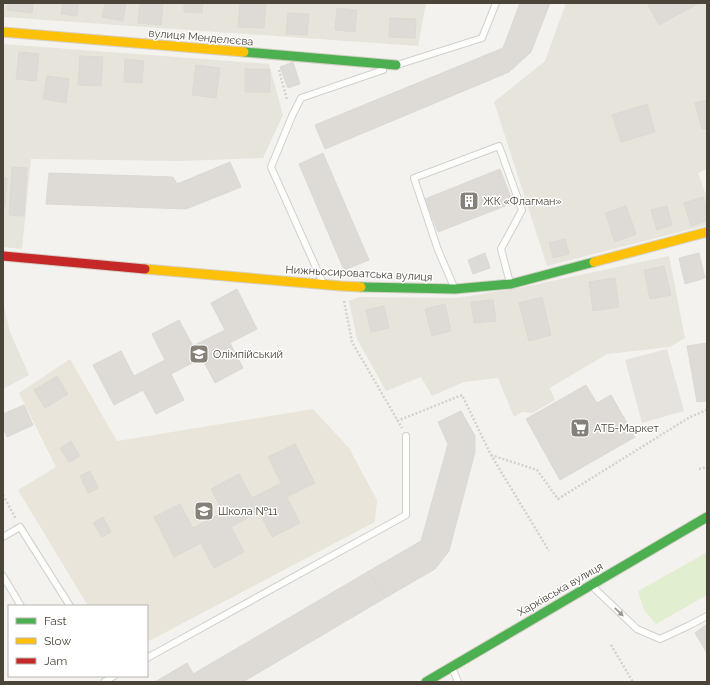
<svg xmlns="http://www.w3.org/2000/svg" width="710" height="685" font-family="Raleway,sans-serif">
<style>
.residential{fill:#e7e4dc}
.education{fill:#eae5da}
.green{fill:#e1eecf}
.parking{fill:#e6e3df}
.building{fill:#dedbd6;stroke:#dcd9d4}
.lines{fill:none;stroke-linecap:round;stroke-linejoin:round}
.lane-casing{stroke:#d2d0cb;stroke-width:8}
.fast-casing{stroke:#d3cfc5;stroke-width:11}
.slow-casing{stroke:#d3cfc5;stroke-width:11}
.jam-casing{stroke:#d3cfc5;stroke-width:11}
.path{stroke:#d3d2cc;stroke-width:2.5;stroke-dasharray:2 2;stroke-linecap:butt}
.lane{stroke:#fdfdfc;stroke-width:6}
.fast{stroke:#4caf50;stroke-width:9}
.slow{stroke:#ffc107;stroke-width:9}
.jam{stroke:#c62828;stroke-width:9}
.oneway{fill:#9b9791}
.labels{text-anchor:middle;stroke-width:3;stroke-linejoin:round;paint-order:stroke}
.street-label{font-size:11px;fill:#4b4439;stroke:#fff}
.poi-label{font-size:11px;fill:#4b4439;stroke:#fff;text-anchor:start}
</style>
<rect width="100%" height="100%" fill="#f4f2ee"/>
<path class="residential" d="M 3,3 L 426,3 L 418,46 L 3,17 Z
M 566,3 L 707,3 L 707,169 L 698,173 L 707,198 L 707,225 L 547,266 L 494,102 L 545,61 Z
M 3,44 L 269,64 L 283,115 L 263,158 L 181,161 L 31,159 L 22,249 L 3,247 Z
M 669,256 L 685,338 L 670,347 L 607,354 L 550,388 L 555,400 L 533,413 L 522,412 L 514,417 L 498,378 L 464,382 L 432,396 L 421,377 L 386,391 L 357,339 L 349,301 L 359,297 L 456,298 L 519,288 Z
M 3,302 L 10,332 L 29,375 L 3,389 Z"/>
<path class="education" d="M 70,359 L 117,441 L 313,409 L 349,448 L 377,500 L 375,522 L 147,642 L 147,606 L 88,606 L 18,490 L 56,467 L 19,393 Z"/>
<path class="green" d="M 706,553 L 707,595 L 656,624 L 644,610 L 638,591 Z"/>
<path class="parking" d="M 667,349 L 684,411 L 642,423 L 625,360 Z"/>
<path class="building" d="M 8,3 L 33,3 L 32,13 L 7,10 Z
M 63,3 L 79,3 L 77,16 L 61,14 Z
M 105,3 L 126,3 L 123,21 L 102,17 Z
M 140,3 L 163,3 L 161,25 L 138,23 Z
M 184,3 L 203,3 L 202,13 L 184,12 Z
M 240,3 L 266,3 L 264,28 L 238,27 Z
M 520,3 L 550,3 L 531,52 L 509,72 L 325,149 L 315,125 L 503,48 Z
M 647,3 L 699,3 L 659,25 Z
M 337,8 L 357,10 L 355,32 L 335,30 Z
M 288,13 L 309,14 L 307,35 L 286,34 Z
M 390,18 L 416,19 L 415,38 L 389,37 Z
M 19,52 L 39,54 L 36,81 L 16,79 Z
M 80,56 L 103,57 L 101,86 L 78,85 Z
M 125,59 L 144,61 L 142,83 L 124,82 Z
M 293,62 L 300,84 L 288,88 L 280,67 Z
M 196,65 L 220,68 L 216,98 L 192,95 Z
M 245,69 L 270,69 L 270,92 L 245,92 Z
M 47,76 L 69,79 L 66,103 L 43,99 Z
M 707,100 L 707,128 L 702,129 L 695,103 Z
M 647,104 L 655,132 L 621,142 L 612,115 Z
M 323,153 L 369,260 L 344,270 L 299,164 Z
M 230,162 L 241,187 L 186,209 L 46,204 L 49,173 L 173,177 L 177,184 Z
M 12,167 L 27,168 L 24,216 L 9,215 Z
M 500,169 L 513,203 L 438,232 L 425,199 Z
M 3,177 L 7,178 L 5,207 L 3,207 Z
M 703,197 L 707,210 L 707,221 L 691,226 L 684,203 Z
M 626,206 L 636,234 L 615,242 L 605,213 Z
M 667,206 L 672,225 L 657,230 L 651,210 Z
M 565,239 L 569,254 L 553,258 L 549,243 Z
M 485,253 L 490,268 L 473,274 L 468,260 Z
M 699,253 L 705,278 L 685,284 L 679,258 Z
M 664,266 L 671,295 L 650,299 L 644,270 Z
M 615,278 L 619,307 L 593,311 L 589,282 Z
M 237,289 L 257,329 L 230,343 L 243,368 L 215,383 L 202,358 L 171,374 L 184,400 L 156,414 L 143,390 L 114,405 L 93,365 L 121,351 L 134,376 L 165,360 L 152,334 L 179,320 L 193,346 L 225,330 L 211,303 Z
M 542,297 L 551,335 L 529,341 L 519,303 Z
M 493,300 L 496,321 L 474,323 L 471,302 Z
M 445,304 L 451,331 L 432,336 L 425,309 Z
M 384,306 L 389,328 L 371,332 L 366,310 Z
M 707,343 L 707,401 L 697,402 L 687,346 Z
M 57,376 L 68,394 L 45,408 L 34,390 Z
M 586,385 L 597,403 L 611,395 L 635,437 L 560,480 L 526,419 Z
M 24,405 L 33,425 L 7,437 L 3,427 L 3,414 Z
M 461,411 L 475,436 L 475,452 L 449,551 L 435,569 L 385,598 L 369,571 L 421,541 L 448,444 L 438,422 Z
M 71,441 L 80,456 L 69,462 L 60,448 Z
M 295,444 L 315,483 L 287,497 L 300,523 L 272,537 L 259,512 L 231,527 L 244,552 L 214,568 L 201,543 L 174,557 L 154,517 L 180,504 L 193,528 L 223,512 L 211,489 L 239,474 L 252,498 L 281,483 L 268,457 Z
M 90,471 L 98,488 L 88,493 L 80,476 Z
M 103,517 L 111,532 L 102,537 L 93,523 Z
M 369,571 L 385,598 L 243,682 L 198,682 L 193,674 Z
M 707,624 L 707,653 L 695,633 Z
M 187,663 L 198,682 L 155,682 Z"/>
<g class="lines">
<g class="lane-casing">
<path id="lane" d="M 397,65 L 482,38 L 496,3
M 322,281 L 271,167 L 292,116 L 301,98 L 383,70
M 454,287 L 438,250 L 414,178 L 499,146 L 522,210 L 501,249 L 510,283
M 3,537 L 20,527 L 70,606
M 3,576 L 21,606
M 594,588 L 637,629 L 660,639 L 688,626 L 707,616
M 147,658 L 406,515 L 406,436
M 453,670 L 458,682
M 104,682 L 114,676"/>
</g>
<g class="fast-casing">
<path id="fast" d="M 244,52 L 396,65
M 361,287 L 455,289 L 511,284 L 594,262
M 426,682 L 707,517"/>
</g>
<g class="slow-casing">
<path id="slow" d="M 3,32 L 244,52
M 594,262 L 707,232
M 145,269 L 341,286 L 361,287"/>
</g>
<g class="jam-casing">
<path id="jam" d="M 3,256 L 145,269"/>
</g>
<path class="path" d="M 279,70 L 287,100
M 344,301 L 352,342 L 402,428
M 397,421 L 462,395 L 491,455 L 549,551
M 491,455 L 537,470 L 558,499 L 690,417 L 707,410
M 699,469 L 707,467
M 3,495 L 16,519
M 611,645 L 633,682"/>
<use href="#lane" class="lane"/>
<use href="#fast" class="fast"/>
<use href="#slow" class="slow"/>
<use href="#jam" class="jam"/>
</g>
<defs><path id="oneway-solid" d="M-6-.8H1V-3.2L6.5 0L1 3.2V.8H-6Z"/></defs>
<use class="oneway" href="#oneway-solid" transform="translate(619 612) rotate(43)"/>
<defs>
<g id="building-square" transform="scale(1)"><rect x="-9" y="-9" width="18" height="18" rx="4" fill="#868178" stroke="#fff"/><path d="M-4-6H4V6H1V3H-1V6H-4ZM-2.5-4.3h1.7v1.8h-1.7ZM.8-4.3h1.7v1.8H.8ZM-2.5-1h1.7V.8h-1.7ZM.8-1h1.7V.8H.8Z" fill="#fff"/></g>
<g id="school-square" transform="scale(1)"><rect x="-9" y="-9" width="18" height="18" rx="4" fill="#868178" stroke="#fff"/><path d="M0-5L7-2L0 1L-7-2ZM-4 1L0 2.5L4 1V4Q0 6-4 4Z" fill="#fff"/></g>
<g id="supermarket-square" transform="scale(1)"><rect x="-9" y="-9" width="18" height="18" rx="4" fill="#868178" stroke="#fff"/><path d="M-6-5.5h2.5l.6 2H6L4.5 2H-2.5L-4.4-4H-6ZM-1.5 3.2a1.3 1.3 0 1 0 .1 0ZM3 3.2a1.3 1.3 0 1 0 .1 0Z" fill="#fff"/></g>
</defs>
<g fill-rule="evenodd">
<use href="#building-square" x="469" y="201"/>
<use href="#school-square" x="199" y="354"/>
<use href="#supermarket-square" x="580" y="428"/>
<use href="#school-square" x="204" y="511"/>
</g>
<g class="labels">
<g class="street-label">
<text transform="translate(201 37) rotate(5)" y="4">вулиця Менделєєва</text>
<text transform="translate(359 273) rotate(3)" y="4">Нижньосироватська вулиця</text>
<text transform="translate(560 589) rotate(-30)" y="4">Харківська вулиця</text>
</g>
<g class="poi-label">
<text x="483" y="205">ЖК «Флагман»</text>
<text x="213" y="358">Олімпійський</text>
<text x="594" y="432">АТБ-Маркет</text>
<text x="218" y="515">Школа №11</text>
</g>
</g>
<rect width="710" height="685" fill="none" stroke="#4b4439" stroke-width="8"/>
<rect x="8" y="605" width="140" height="72" fill="#ffffff" stroke="#b7b4b0"/>
<rect x="16" y="618" width="20" height="6" fill="#4caf50" stroke="#b7b4b0"/>
<text x="44" y="625" font-size="12" fill="#4b4439">Fast</text>
<rect x="16" y="638" width="20" height="6" fill="#ffc107" stroke="#b7b4b0"/>
<text x="44" y="645" font-size="12" fill="#4b4439">Slow</text>
<rect x="16" y="658" width="20" height="6" fill="#c62828" stroke="#b7b4b0"/>
<text x="44" y="665" font-size="12" fill="#4b4439">Jam</text>
</svg>
